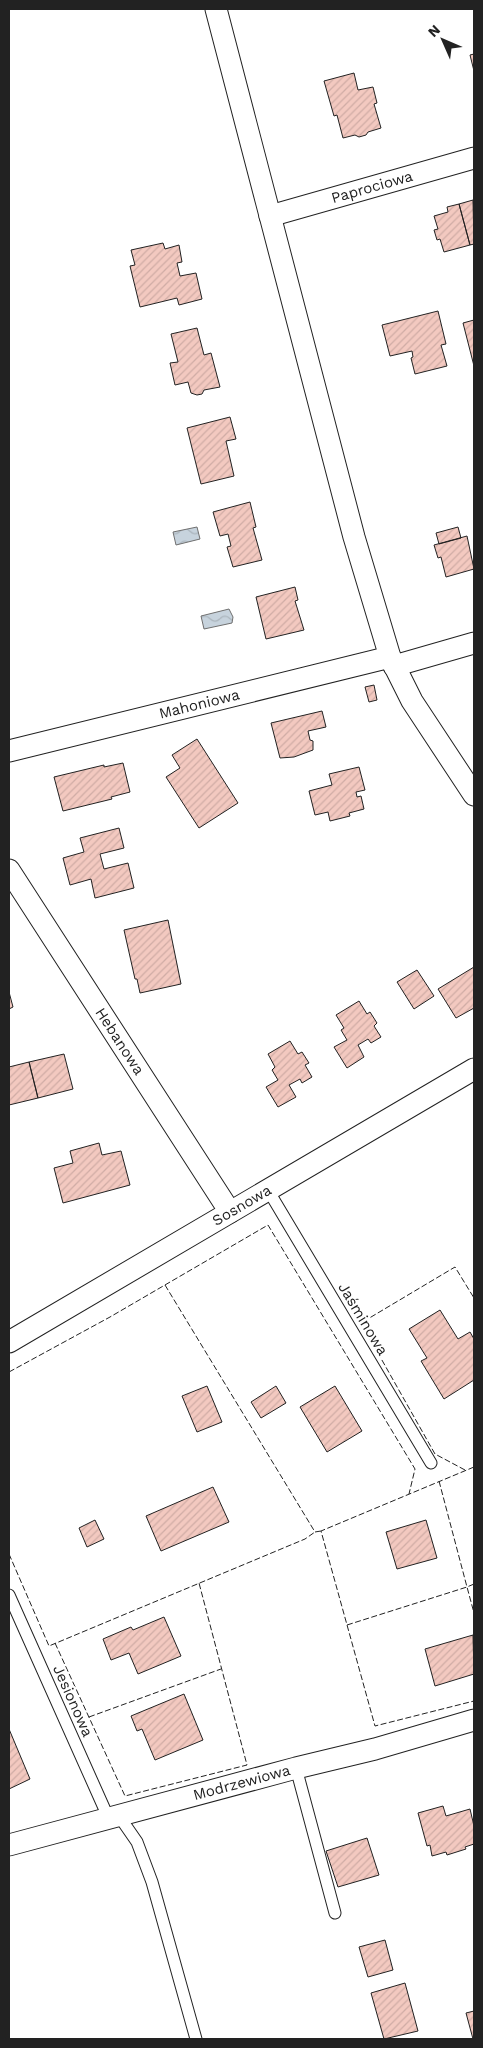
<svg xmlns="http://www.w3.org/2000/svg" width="483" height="2048" font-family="'Work Sans',sans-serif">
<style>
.water{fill:url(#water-waves);stroke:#6f6f6f}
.building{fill:url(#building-hatch);stroke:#222}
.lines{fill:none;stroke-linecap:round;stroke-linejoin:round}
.service-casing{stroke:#222;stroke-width:13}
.minor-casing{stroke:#222;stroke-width:23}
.service{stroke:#fff;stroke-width:11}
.minor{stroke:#fff;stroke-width:21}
.fence{stroke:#222;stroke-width:1;stroke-dasharray:6 2.5;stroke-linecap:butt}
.labels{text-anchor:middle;stroke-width:4;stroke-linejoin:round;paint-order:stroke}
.street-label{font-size:15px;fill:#222;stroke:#fff}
</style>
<defs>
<pattern id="water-waves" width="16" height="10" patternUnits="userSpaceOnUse" patternTransform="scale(1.25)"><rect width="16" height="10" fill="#c7d3dd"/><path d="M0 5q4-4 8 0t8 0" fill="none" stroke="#abb5bd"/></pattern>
<pattern id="building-hatch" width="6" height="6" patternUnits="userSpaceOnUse" patternTransform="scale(1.25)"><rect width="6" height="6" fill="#f3c9c0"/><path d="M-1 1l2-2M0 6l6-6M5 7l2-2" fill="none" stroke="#d0aca5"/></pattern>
</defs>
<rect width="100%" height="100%" fill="#fff"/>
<path class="water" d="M 197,527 L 200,539 L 176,545 L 173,532 Z
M 229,609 L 233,617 L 232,623 L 204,629 L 201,616 Z"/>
<path class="building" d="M 474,54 L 474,71 L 470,55 Z
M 354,73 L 358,90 L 373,87 L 377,103 L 374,104 L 381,128 L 368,132 L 366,135 L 359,137 L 355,135 L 343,138 L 337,115 L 334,116 L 324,81 Z
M 473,200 L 474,244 L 470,245 L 459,204 Z
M 459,204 L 470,245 L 444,252 L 440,239 L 437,240 L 434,230 L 438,229 L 434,216 L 448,212 L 447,207 Z
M 163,243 L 165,249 L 179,245 L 182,262 L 177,263 L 180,276 L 196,273 L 202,299 L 179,305 L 177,298 L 140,307 L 130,266 L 135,265 L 131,250 Z
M 438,311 L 446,344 L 441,345 L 447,366 L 415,374 L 411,358 L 413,357 L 412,351 L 390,356 L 382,325 Z
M 474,320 L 474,366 L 463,323 Z
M 197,328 L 204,355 L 211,353 L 220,387 L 204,390 L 202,394 L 197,395 L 191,393 L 188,382 L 175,385 L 170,363 L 178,362 L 171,334 Z
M 230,417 L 236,439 L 226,441 L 234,476 L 201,484 L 187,428 Z
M 250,502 L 256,527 L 253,528 L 262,560 L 233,567 L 227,547 L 231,546 L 228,534 L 220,536 L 213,512 Z
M 458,527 L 461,538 L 439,544 L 436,533 Z
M 467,536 L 474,569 L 446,577 L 441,557 L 438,558 L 434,545 Z
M 295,587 L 298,600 L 295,601 L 304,630 L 266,639 L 256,597 Z
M 374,685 L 377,700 L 369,702 L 365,687 Z
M 322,711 L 326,727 L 308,731 L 310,740 L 313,741 L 313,750 L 294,757 L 280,758 L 271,723 Z
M 197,739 L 238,803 L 199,828 L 166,777 L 180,768 L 172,755 Z
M 123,763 L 130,792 L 111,797 L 112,799 L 63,811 L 54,777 L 104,765 L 104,767 Z
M 359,767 L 365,790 L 356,792 L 357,797 L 361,796 L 364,809 L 349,813 L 350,816 L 330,821 L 328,812 L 315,815 L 309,791 L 332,785 L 329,774 Z
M 119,828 L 124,848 L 100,854 L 104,869 L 128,863 L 134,888 L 95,898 L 91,879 L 70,885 L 63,858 L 84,852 L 80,838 Z
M 168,920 L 181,984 L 140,993 L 137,979 L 135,979 L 124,930 Z
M 474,967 L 474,1008 L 456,1018 L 438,989 Z
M 417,970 L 434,996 L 414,1009 L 397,982 Z
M 9,992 L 13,1007 L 9,1009 Z
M 359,1001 L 367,1014 L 370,1012 L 377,1023 L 374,1026 L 381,1037 L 371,1043 L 368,1039 L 358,1045 L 364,1057 L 347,1068 L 334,1047 L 347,1040 L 341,1030 L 344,1028 L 336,1015 Z
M 290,1041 L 298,1054 L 302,1052 L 309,1063 L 305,1065 L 312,1077 L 302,1083 L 300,1079 L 289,1085 L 296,1097 L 278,1107 L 266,1087 L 278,1080 L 272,1070 L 275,1067 L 268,1054 Z
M 64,1054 L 73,1089 L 38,1098 L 29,1062 Z
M 29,1062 L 38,1098 L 9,1105 L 9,1067 Z
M 99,1143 L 102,1155 L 121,1151 L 130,1185 L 63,1203 L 54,1168 L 73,1163 L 70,1151 Z
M 440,1310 L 458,1339 L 470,1332 L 474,1339 L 474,1380 L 444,1399 L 421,1361 L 427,1358 L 409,1329 Z
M 207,1386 L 222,1422 L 197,1432 L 182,1396 Z
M 276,1386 L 286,1403 L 261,1418 L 251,1402 Z
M 335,1386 L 362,1431 L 327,1452 L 300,1407 Z
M 213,1487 L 229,1522 L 161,1551 L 146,1516 Z
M 95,1520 L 104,1539 L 87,1547 L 79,1528 Z
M 426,1520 L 437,1558 L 397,1569 L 386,1532 Z
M 164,1617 L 181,1656 L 138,1674 L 129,1653 L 111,1660 L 103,1639 L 131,1627 L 133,1630 Z
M 473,1635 L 474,1674 L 435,1686 L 425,1649 Z
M 184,1694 L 203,1740 L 155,1760 L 142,1729 L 137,1731 L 131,1716 Z
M 9,1729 L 30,1779 L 9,1789 Z
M 443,1806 L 446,1816 L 470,1809 L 474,1826 L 474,1844 L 465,1847 L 466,1849 L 447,1855 L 446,1852 L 432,1856 L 430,1845 L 427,1846 L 418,1813 Z
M 367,1838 L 379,1875 L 338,1887 L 326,1851 Z
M 385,1940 L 393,1970 L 368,1977 L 359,1947 Z
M 405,1983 L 418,2031 L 384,2039 L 371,1993 Z
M 474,2011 L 474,2039 L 473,2039 L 466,2013 Z"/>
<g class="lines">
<g class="service-casing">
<path id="service" d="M 268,1190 L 431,1463
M 9,1595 L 109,1819
M 296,1768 L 335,1913
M 119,1816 L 137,1842 L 152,1882 L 196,2039"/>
</g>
<g class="minor-casing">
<g id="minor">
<path d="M 216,9 L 354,537 L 390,657 L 412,701 L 474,795"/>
<path id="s1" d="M 270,216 L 474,158"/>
<path d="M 394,666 L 474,643"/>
<path id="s2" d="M 9,751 L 390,657"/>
<path id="s3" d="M 9,870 L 230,1212"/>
<path id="s4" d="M 9,1342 L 474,1069"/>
<path id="s5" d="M 9,1845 L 296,1768 L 375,1749 L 474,1720"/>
</g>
</g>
<use href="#service" class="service"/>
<use href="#minor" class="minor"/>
<path class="fence" d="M 165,1285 L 315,1532 L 321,1531
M 9,1372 L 110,1317 L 268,1225 L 415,1469 L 409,1494
M 474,1467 L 321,1531 L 375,1726 L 474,1701
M 465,1470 L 435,1454 L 361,1323 L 455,1267 L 474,1298
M 9,1554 L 49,1646 L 305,1539 L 315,1532
M 474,1584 L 467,1587 L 474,1613
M 347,1625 L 467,1587 L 439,1481
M 55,1643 L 125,1796 L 247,1765 L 199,1583
M 89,1717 L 221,1669"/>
</g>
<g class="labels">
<g class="street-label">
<text dy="5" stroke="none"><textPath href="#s1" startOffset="106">Paprociowa</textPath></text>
<text dy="5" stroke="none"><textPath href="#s2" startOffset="196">Mahoniowa</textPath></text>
<text dy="5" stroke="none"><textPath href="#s3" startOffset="204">Hebanowa</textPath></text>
<text dy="5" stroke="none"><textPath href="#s4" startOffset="270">Sosnowa</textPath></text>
<text transform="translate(363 1319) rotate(59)" y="5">Jaśminowa</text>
<text transform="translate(73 1701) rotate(66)" y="5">Jesionowa</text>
<text dy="5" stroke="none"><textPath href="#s5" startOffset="241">Modrzewiowa</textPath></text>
</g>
</g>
<rect width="483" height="2048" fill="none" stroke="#222222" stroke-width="20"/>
<g transform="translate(443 40) rotate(315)" stroke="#ffffff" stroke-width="4" paint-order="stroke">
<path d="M0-4L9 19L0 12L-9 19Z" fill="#222222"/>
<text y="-8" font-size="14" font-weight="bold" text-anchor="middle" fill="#222222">N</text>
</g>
</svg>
